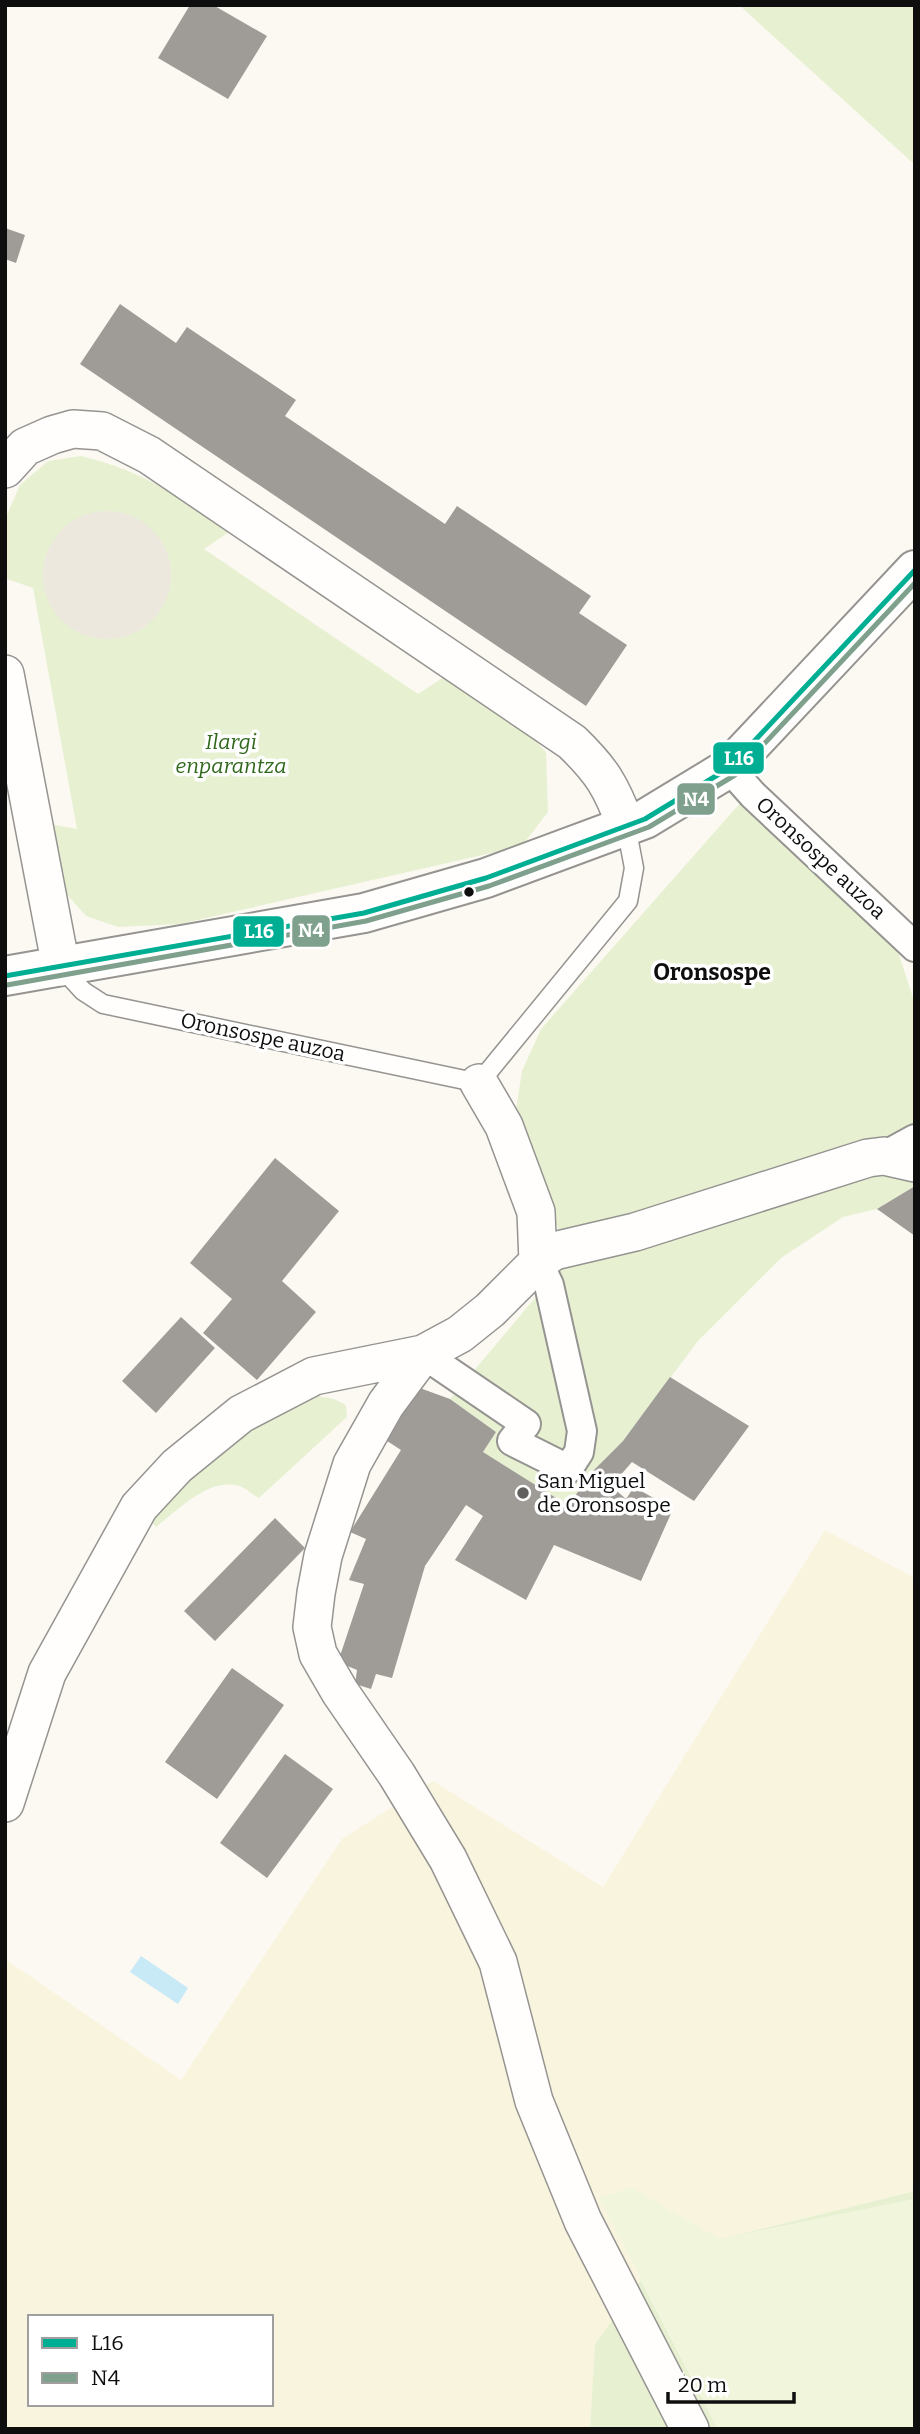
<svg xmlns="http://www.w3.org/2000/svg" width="920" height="2434" font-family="Bitter,serif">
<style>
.farmland{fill:#f9f4de;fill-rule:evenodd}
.green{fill:#e7f1d2}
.pitch{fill:#f0f5db}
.plaza{fill:#ece8de}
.water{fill:#c8e9f6}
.building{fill:#9f9c98}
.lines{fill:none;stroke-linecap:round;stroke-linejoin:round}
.service-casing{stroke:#959491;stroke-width:21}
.pedestrian-casing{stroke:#959491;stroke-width:32}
.minor-casing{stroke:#959491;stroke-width:40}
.tertiary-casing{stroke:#959491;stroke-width:42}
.service{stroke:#fffefd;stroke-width:18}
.pedestrian{stroke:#fffefd;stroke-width:28}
.minor{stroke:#fffefd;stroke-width:37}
.tertiary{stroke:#fffefd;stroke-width:38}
.bus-1-casing{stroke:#fff;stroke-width:10}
.bus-2-casing{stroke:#fff;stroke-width:10}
.bus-1{stroke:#00af93;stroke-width:5}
.bus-2{stroke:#7fa08c;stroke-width:5}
.bus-dot{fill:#0e0e0e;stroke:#fff;stroke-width:2.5}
.poi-dot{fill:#61605e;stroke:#fff;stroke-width:2.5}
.labels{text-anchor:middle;stroke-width:7;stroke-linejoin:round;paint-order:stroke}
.park-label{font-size:21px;font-style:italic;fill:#30681c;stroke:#fff}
.street-label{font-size:21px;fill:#0e0e0e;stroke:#fff}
.poi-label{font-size:21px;fill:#0e0e0e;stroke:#fff;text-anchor:start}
.neighbourhood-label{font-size:23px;font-weight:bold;fill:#0e0e0e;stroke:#fff}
.line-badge{stroke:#fff;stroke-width:2.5}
.badge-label{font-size:19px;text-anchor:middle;font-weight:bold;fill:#fff}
</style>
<rect width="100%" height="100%" fill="#fcf9f2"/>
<path class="farmland" d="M 825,1530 L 915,1578 L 915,2191 L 720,2239 L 632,2188 L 599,2197 L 641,2280 L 595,2344 L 590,2429 L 5,2429 L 5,1959 L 181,2080 L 342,1839 L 433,1781 L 603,1887 ZM 30,2317 L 271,2317 L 271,2404 L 30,2404 Z"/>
<path class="green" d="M 739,5 L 915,5 L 915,165 Z
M 81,456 C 143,471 180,497 232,530 L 204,549 L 418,694 L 447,675 L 523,727 L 546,752 L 548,812 L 522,846 L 180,924 L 118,927 L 86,916 L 55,881 L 45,823 L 77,829 L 33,588 L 7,579 L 5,519 L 20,485 L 48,461 Z
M 741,802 L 894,939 L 915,1004 L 915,1186 L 877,1209 L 843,1217 L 781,1258 L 698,1341 L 623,1441 L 587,1477 L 569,1506 L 483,1452 L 496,1432 L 450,1399 L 556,1273 L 558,1229 L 516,1109 L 522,1071 L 541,1029 Z
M 318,1396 L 334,1399 L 346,1405 L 347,1417 L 259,1498 C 253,1495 246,1488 239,1486 C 209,1477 178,1510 156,1527 L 144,1514 L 226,1442 L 278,1408 Z
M 915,2191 L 915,2199 L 720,2239 Z
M 641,2280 L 718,2429 L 590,2429 L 595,2344 Z"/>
<path class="pitch" d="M 632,2188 L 720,2239 L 915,2199 L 915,2429 L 718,2429 L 599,2197 Z"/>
<path class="plaza" d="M43 575a64 64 0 1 1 128 0a64 64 0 1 1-128 0Z"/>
<path class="water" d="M 141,1956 L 188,1988 L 178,2004 L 130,1972 Z"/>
<path class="building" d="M 190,5 L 213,5 L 267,36 L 228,99 L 158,58 Z
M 5,228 L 25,235 L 16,263 L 5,259 Z
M 120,304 L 176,343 L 187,327 L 296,400 L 285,416 L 445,524 L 457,506 L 591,596 L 579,613 L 627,645 L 586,706 L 80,364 Z
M 275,1158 L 339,1211 L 282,1281 L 316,1312 L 257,1380 L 203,1333 L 232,1299 L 190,1263 Z
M 915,1186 L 915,1236 L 877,1209 Z
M 181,1317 L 215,1348 L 156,1413 L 122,1381 Z
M 670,1377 L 749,1426 L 694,1501 L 632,1462 L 611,1486 L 626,1499 L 634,1487 L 673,1509 L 641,1581 L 554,1545 L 526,1600 L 455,1560 L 483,1516 L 466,1505 L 425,1566 L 392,1678 L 376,1674 L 371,1689 L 355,1684 L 357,1670 L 338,1662 L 364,1584 L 349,1580 L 366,1539 L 350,1532 L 401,1450 L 381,1437 L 417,1387 L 450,1399 L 496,1432 L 483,1452 L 569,1506 L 587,1477 L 623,1441 Z
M 275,1518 L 305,1548 L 215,1641 L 184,1611 Z
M 232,1668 L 284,1705 L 217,1799 L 165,1762 Z
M 285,1754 L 333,1789 L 267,1878 L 220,1843 Z"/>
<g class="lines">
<g class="service-casing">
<path id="service" d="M 61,967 L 83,991 L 103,1004 L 479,1083 L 628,901 L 634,868 L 626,826"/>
</g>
<g class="pedestrian-casing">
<path id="pedestrian" d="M 729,768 L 753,795 L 915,947
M 884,1156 L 915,1139
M 423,1354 L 526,1424 L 512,1441 L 568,1469 L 579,1452 L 582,1431 L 549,1285 L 538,1262"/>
</g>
<g class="minor-casing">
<path id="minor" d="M 5,469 L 25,447 L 52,435 L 73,429 L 102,431 L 149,455 L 572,742 C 602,771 611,786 626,826
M 5,674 L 61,967
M 538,1262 L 554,1251 L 635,1232 L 868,1158 L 884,1156 L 915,1163
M 423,1354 L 386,1404 L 352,1464 L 323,1556 L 316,1593 L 312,1627 L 318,1654 L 340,1692 L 397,1775 L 448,1859 L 498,1962 L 534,2101 L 583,2221 L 690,2429
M 5,1803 L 47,1673 L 139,1507 L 177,1466 L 241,1414 L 314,1376 L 423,1354 L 460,1334 L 490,1310 L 538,1262 L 536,1212 L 504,1126 L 479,1083"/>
</g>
<g class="tertiary-casing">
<path id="tertiary" d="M 5,976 L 364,913 L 486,878 L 645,819 L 729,768 L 915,570"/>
</g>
<use href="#service" class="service"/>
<use href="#pedestrian" class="pedestrian"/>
<use href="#minor" class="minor"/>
<use href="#tertiary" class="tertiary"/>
<g class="bus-1-casing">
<path id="bus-1" d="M 5,976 L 364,913 L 486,878 L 645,819 L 729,768 L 915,570"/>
</g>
<g class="bus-2-casing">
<path id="bus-2" d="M 7,985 L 366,921 L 489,886 L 649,827 L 735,775 L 915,583"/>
</g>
<use href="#bus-1" class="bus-1"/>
<use href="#bus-2" class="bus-2"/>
</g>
<circle class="bus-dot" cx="469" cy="892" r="6"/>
<circle class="poi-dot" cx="523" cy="1493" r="7"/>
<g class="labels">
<g class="park-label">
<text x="231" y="749">Ilargi<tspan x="231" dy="24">enparantza</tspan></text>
</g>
<g class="street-label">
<text transform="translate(821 858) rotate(43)" y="7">Oronsospe auzoa</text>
<text transform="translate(263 1037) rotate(12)" y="7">Oronsospe auzoa</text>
</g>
<g class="poi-label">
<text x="537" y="1488">San Miguel<tspan x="537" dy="24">de Oronsospe</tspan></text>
</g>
<g class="neighbourhood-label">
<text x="712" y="980">Oronsospe</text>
</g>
</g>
<g class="line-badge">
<rect x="712" y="741" width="53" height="34" rx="7" fill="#00af93"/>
<rect x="676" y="782" width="40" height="34" rx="7" fill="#7fa08c"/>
<rect x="291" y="914" width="40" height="34" rx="7" fill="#7fa08c"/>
<rect x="232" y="915" width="53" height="33" rx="7" fill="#00af93"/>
</g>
<g class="badge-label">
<text x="739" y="765">L16</text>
<text x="696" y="806">N4</text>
<text x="311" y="937">N4</text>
<text x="259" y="938">L16</text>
</g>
<rect width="920" height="2434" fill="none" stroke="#0e0e0e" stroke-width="14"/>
<rect x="28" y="2315" width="245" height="91" fill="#ffffff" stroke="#9f9f9f" stroke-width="2"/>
<rect x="42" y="2338" width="35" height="10" fill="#00af93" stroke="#9f9f9f" stroke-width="2"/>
<text x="91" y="2350" font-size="21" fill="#0e0e0e">L16</text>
<rect x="42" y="2373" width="35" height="10" fill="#7fa08c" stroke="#9f9f9f" stroke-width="2"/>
<text x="91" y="2385" font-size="21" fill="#0e0e0e">N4</text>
<path d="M668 2392v10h126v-10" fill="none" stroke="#0e0e0e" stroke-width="3.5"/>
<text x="678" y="2392" font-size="21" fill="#0e0e0e" stroke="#ffffff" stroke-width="5" paint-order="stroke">20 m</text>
</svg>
